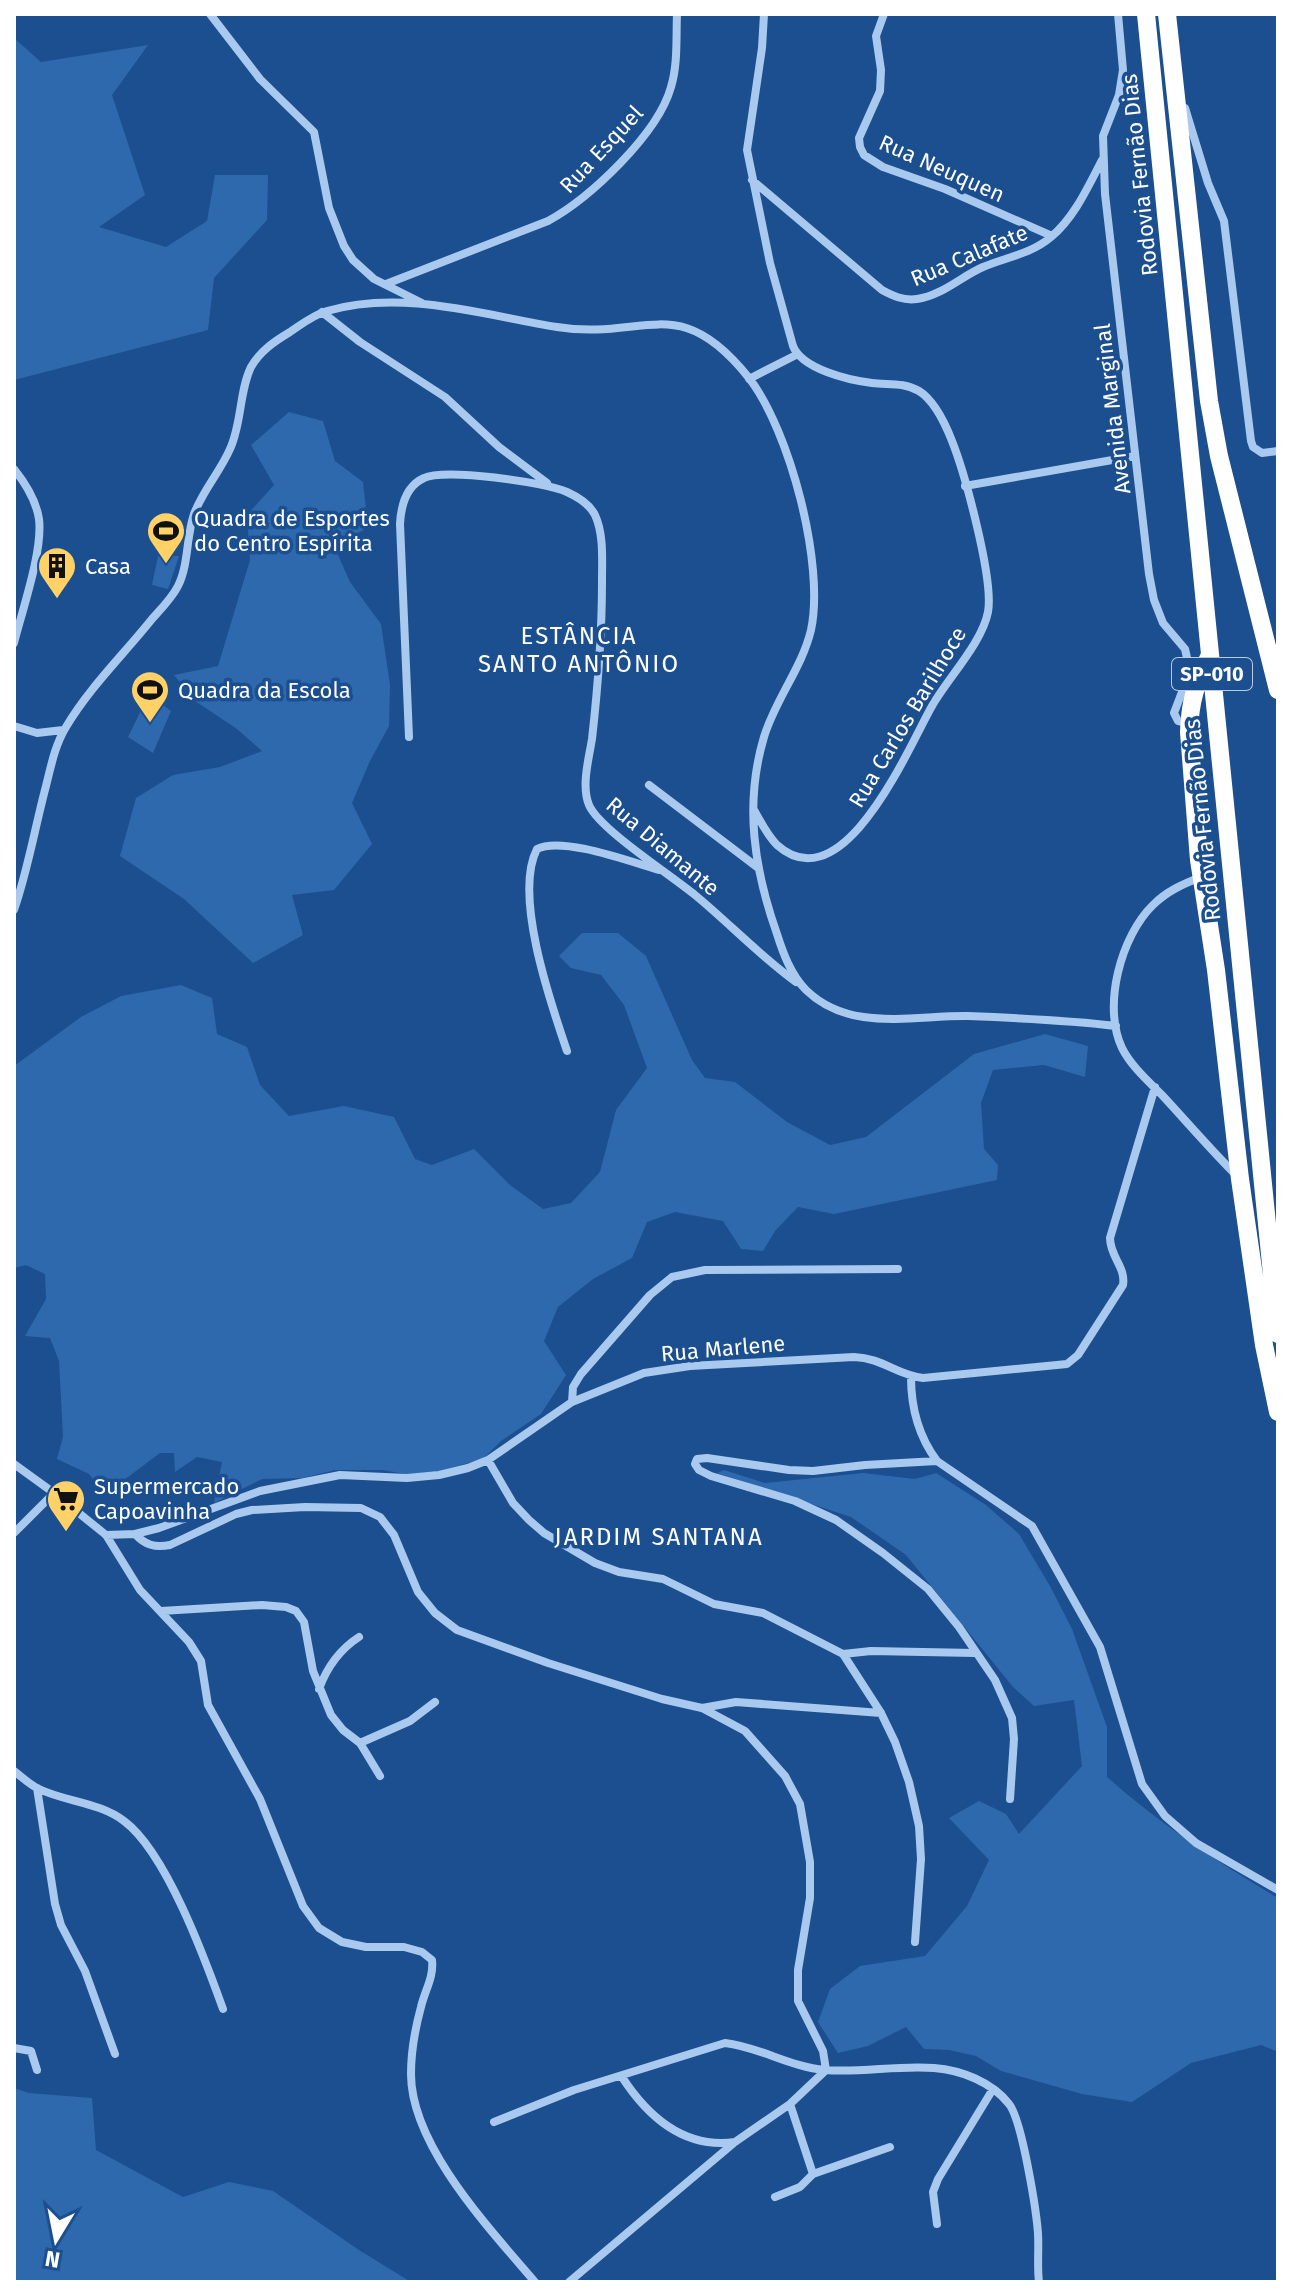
<svg xmlns="http://www.w3.org/2000/svg" width="1292" height="2296" font-family="'Fira Sans',sans-serif">
<style>
.green{fill:#2e69ad}
.lines{fill:none;stroke-linecap:round;stroke-linejoin:round}
.minor{stroke:#a9c9ee;stroke-width:8}
.motorway{stroke:#fff;stroke-width:18}
.labels{text-anchor:middle;stroke-width:7;stroke-linejoin:round;paint-order:stroke}
.shield{fill:#1b4f8f;stroke:#bbcadd;stroke-width:2}
.shield-label{font-size:20px;font-weight:bold;fill:#fff}
.street-label{font-size:22px;fill:#fff;stroke:#1b4f8f}
.poi-label{font-size:22px;fill:#fff;stroke:#1b4f8f;text-anchor:start}
.neighbourhood-label{font-size:24px;letter-spacing:2px;fill:#fff;stroke:#1b4f8f}
</style>
<rect width="100%" height="100%" fill="#1b4f8f"/>
<path class="green" d="M 14,38 L 41,62 L 148,45 L 112,95 L 145,195 L 99,227 L 166,247 L 207,221 L 215,175 L 268,175 L 267,220 L 214,278 L 208,330 L 14,380 Z
M 289,412 L 323,421 L 335,461 L 363,482 L 368,527 L 335,548 L 350,582 L 381,624 L 390,685 L 389,726 L 370,761 L 352,803 L 372,844 L 334,890 L 292,895 L 303,935 L 253,963 L 184,899 L 120,856 L 136,798 L 173,775 L 220,767 L 262,751 L 237,729 L 195,701 L 174,675 L 218,666 L 250,560 L 247,515 L 274,485 L 251,445 Z
M 158,556 L 179,556 L 168,589 L 152,585 Z
M 149,694 L 171,711 L 153,753 L 128,737 Z
M 582,933 L 618,933 L 646,956 L 692,1060 L 705,1078 L 735,1082 L 787,1122 L 830,1145 L 866,1137 L 974,1054 L 1045,1034 L 1088,1046 L 1085,1077 L 1044,1065 L 993,1070 L 981,1103 L 984,1149 L 998,1165 L 997,1180 L 834,1214 L 798,1207 L 775,1231 L 763,1251 L 741,1249 L 723,1221 L 675,1212 L 647,1222 L 632,1258 L 593,1279 L 558,1307 L 544,1341 L 566,1375 L 541,1414 L 501,1441 L 483,1459 L 431,1473 L 410,1475 L 383,1470 L 335,1470 L 303,1478 L 262,1479 L 214,1503 L 222,1462 L 197,1457 L 175,1472 L 174,1453 L 160,1453 L 116,1486 L 98,1486 L 89,1474 L 57,1459 L 63,1437 L 59,1361 L 50,1338 L 25,1336 L 46,1299 L 45,1274 L 26,1265 L 14,1268 L 14,1066 L 81,1017 L 121,996 L 181,985 L 212,998 L 217,1034 L 247,1047 L 260,1085 L 289,1116 L 344,1106 L 394,1117 L 415,1159 L 432,1165 L 474,1149 L 510,1185 L 543,1209 L 571,1203 L 600,1172 L 616,1110 L 647,1068 L 624,1005 L 601,975 L 571,968 L 559,956 Z
M 724,1470 L 765,1483 L 863,1473 L 915,1479 L 936,1473 L 986,1505 L 1019,1534 L 1050,1586 L 1072,1629 L 1107,1727 L 1107,1777 C 1160,1824 1217,1862 1278,1898 L 1278,2052 L 1261,2045 L 1191,2063 L 1132,2102 L 1082,2094 L 1001,2071 L 976,2056 L 949,2050 L 924,2049 L 906,2027 L 868,2046 L 838,2053 L 818,2022 L 830,1989 L 860,1966 L 925,1956 L 967,1906 L 989,1860 L 949,1818 L 979,1801 L 1006,1814 L 1019,1834 L 1082,1766 L 1074,1700 L 1034,1706 L 1013,1687 L 906,1555 L 851,1517 L 717,1473 Z
M 14,2088 L 29,2093 L 92,2098 L 96,2150 L 183,2197 L 229,2182 L 273,2191 L 359,2250 L 411,2282 L 14,2282 Z"/>
<g class="lines">
<path class="minor" d="M 210,14 L 260,79 L 314,132 L 329,208 L 344,246 L 353,260 L 374,279 L 422,303
M 884,14 L 876,36 L 881,70 L 880,91 L 859,138 L 860,147 L 864,155 L 883,167 L 945,189 L 1052,236
M 1118,14 L 1123,70 L 1119,95 L 1103,136 L 1105,194 L 1149,574 L 1154,600 L 1163,623 L 1185,649 L 1190,671 L 1174,713 L 1178,721 L 1188,724
M 1185,108 L 1208,183 L 1224,221 L 1251,441 L 1253,447 L 1262,453 L 1278,451
M 752,180 L 882,290 C 893,296 904,301 917,299 C 941,296 962,276 983,267 C 1007,257 1031,254 1051,237 C 1074,218 1088,187 1102,160
M 386,284 L 548,221 C 590,198 658,134 671,87 C 678,64 676,38 677,14
M 322,312 L 360,342 L 445,397 L 499,447 L 547,483
M 749,379 L 796,355
M 14,469 C 26,484 36,500 39,519 C 43,551 22,611 14,643
M 965,486 L 1135,456
M 14,726 L 37,733 L 63,730
M 409,737 L 400,524 C 401,505 406,486 424,478 C 444,468 545,482 567,492 C 578,497 590,505 595,515 C 604,534 602,561 602,581 C 602,634 598,686 592,739 C 589,758 581,786 589,805 C 599,829 671,875 695,895 C 729,923 760,956 796,982
M 649,785 L 757,867
M 754,810 C 761,822 767,835 777,845 C 844,905 910,744 932,706 C 948,678 982,643 988,612 C 994,580 965,474 952,441 C 945,423 935,401 919,391 C 904,382 888,385 872,383 C 848,380 802,369 793,346 L 770,263 L 747,150 L 762,48 L 764,14
M 1201,877 C 1183,884 1167,891 1153,905 C 1121,936 1102,1006 1122,1048 C 1131,1066 1148,1081 1162,1095 C 1187,1122 1211,1150 1237,1176
M 14,910 C 28,870 35,827 46,786 C 51,766 55,745 66,727 C 89,688 124,654 152,619 C 161,609 172,598 178,586 C 189,564 186,537 194,514 C 203,490 220,472 230,449 C 242,423 239,392 251,367 C 260,351 275,341 290,332 C 302,324 313,315 327,311 C 402,289 483,315 557,327 C 645,341 678,289 749,378 C 790,431 825,565 811,630 C 802,668 775,700 764,737 C 744,804 754,869 777,934 C 783,953 791,975 806,990 C 850,1033 914,1015 968,1016 C 1018,1018 1067,1020 1116,1026
M 567,1051 C 551,1004 513,895 537,849 C 562,836 631,862 659,870
M 911,1377 C 911,1407 919,1437 937,1461 L 1032,1526 L 1100,1647 L 1142,1784 L 1165,1816 L 1196,1843 L 1278,1890
M 572,1402 L 573,1387 L 581,1374 L 650,1295 L 672,1277 L 705,1270 L 898,1269
M 488,1460 L 513,1503 L 529,1520 L 544,1533 L 595,1563 L 619,1572 L 663,1579 L 714,1604 L 763,1613 L 843,1654 L 881,1713 L 895,1742 L 909,1782 L 919,1826 L 921,1859 L 915,1942
M 937,1461 L 865,1465 L 813,1471 L 789,1470 L 707,1458 L 697,1459 L 695,1464 L 699,1470 L 711,1476 L 795,1501 L 836,1520 L 883,1553 L 928,1589 L 959,1627 L 995,1680 L 1012,1718 L 1014,1739 L 1010,1799
M 14,1464 L 54,1493 L 106,1535 L 140,1590 L 189,1642 L 201,1661 L 208,1705 L 260,1799 L 303,1906 L 319,1928 L 342,1942 L 366,1947 L 404,1947 L 422,1952 L 432,1960 C 434,1977 425,1990 421,2007 C 415,2029 411,2052 411,2074 C 411,2146 490,2229 535,2282
M 14,1533 L 54,1493
M 135,1534 C 145,1545 155,1548 170,1545 L 236,1514 L 252,1510 L 305,1507 L 361,1508 L 380,1517 L 394,1535 L 418,1592 L 435,1613 L 457,1630 L 548,1663 L 662,1699 L 702,1708 L 745,1731 L 785,1776 L 800,1804 L 810,1862 L 810,1898 L 798,1970 L 798,2001 L 823,2051 L 826,2070
M 106,1535 L 135,1534 L 159,1528 L 260,1491 L 340,1475 L 407,1478 L 439,1475 L 468,1468 L 488,1460 L 572,1402 L 644,1373 L 690,1366 L 854,1357 C 883,1358 896,1375 923,1378 L 1067,1364 L 1078,1355 L 1123,1285 C 1126,1267 1110,1257 1110,1238 L 1155,1087
M 161,1611 L 262,1605 L 286,1607 L 296,1611 L 304,1622 L 313,1671 L 331,1715 L 343,1730 L 360,1743 L 380,1776
M 843,1654 L 871,1651 L 975,1653
M 319,1689 C 327,1667 339,1650 359,1637
M 702,1708 L 736,1702 L 881,1713
M 360,1743 L 410,1721 L 435,1702
M 14,1771 C 22,1777 30,1785 39,1789 C 66,1802 99,1802 124,1821 C 166,1852 205,1959 223,2009
M 37,1788 L 55,1904 L 61,1925 L 85,1971 L 115,2054
M 14,2048 L 31,2051 L 37,2070
M 622,2077 C 648,2117 684,2149 735,2142
M 790,2104 L 813,2174 L 890,2147
M 494,2122 L 574,2090 L 725,2043 C 760,2047 790,2067 825,2070 C 861,2073 898,2065 934,2068 C 961,2070 992,2082 1009,2104 C 1022,2120 1036,2209 1038,2233 C 1039,2250 1037,2266 1039,2282
M 775,2197 L 800,2187 L 813,2174
M 937,2224 L 933,2192 L 938,2179 L 993,2089
M 569,2282 L 735,2142 L 790,2104 L 826,2070"/>
<path class="motorway" d="M 1146,14 L 1278,1334
M 1167,14 L 1209,401 L 1219,456 L 1278,690
M 1210,655 C 1196,683 1190,700 1189,732 L 1199,860 L 1216,970 L 1240,1179 L 1264,1345 L 1278,1412"/>
</g>
<defs>
<g id="stadium-pin" transform="scale(2)"><path d="M0 17L-7.5 6A9.5 9.5 0 1 1 7.5 6Z" fill="#ffd166" stroke="#1b4f8f"/><path d="M0-5a6.5 5 0 1 0 0 10a6.5 5 0 1 0 0-10ZM-3.5-1.8h7v3.6h-7Z" fill="#111"/></g>
<g id="building-pin" transform="scale(2)"><path d="M0 17L-7.5 6A9.5 9.5 0 1 1 7.5 6Z" fill="#ffd166" stroke="#1b4f8f"/><path d="M-4-6H4V6H1V3H-1V6H-4ZM-2.5-4.3h1.7v1.8h-1.7ZM.8-4.3h1.7v1.8H.8ZM-2.5-1h1.7V.8h-1.7ZM.8-1h1.7V.8H.8Z" fill="#111"/></g>
<g id="supermarket-pin" transform="scale(2)"><path d="M0 17L-7.5 6A9.5 9.5 0 1 1 7.5 6Z" fill="#ffd166" stroke="#1b4f8f"/><path d="M-6-5.5h2.5l.6 2H6L4.5 2H-2.5L-4.4-4H-6ZM-1.5 3.2a1.3 1.3 0 1 0 .1 0ZM3 3.2a1.3 1.3 0 1 0 .1 0Z" fill="#111"/></g>
</defs>
<g fill-rule="evenodd">
<use href="#stadium-pin" x="166" y="531"/>
<use href="#building-pin" x="57" y="566"/>
<use href="#stadium-pin" x="150" y="690"/>
<use href="#supermarket-pin" x="66" y="1499"/>
</g>
<g class="labels">
<rect class="shield" x="1172" y="658" width="80" height="32" rx="6"/>
<g class="shield-label">
<text x="1212" y="681">SP-010</text>
</g>
<g class="street-label">
<text transform="translate(601 149) rotate(-47)" y="8">Rua Esquel</text>
<text transform="translate(942 168) rotate(24)" y="8">Rua Neuquen</text>
<text transform="translate(1139 175) rotate(-96)" y="8">Rodovia Fernão Dias</text>
<text transform="translate(969 255) rotate(-23)" y="8">Rua Calafate</text>
<text transform="translate(1112 409) rotate(-97)" y="8">Avenida Marginal</text>
<text transform="translate(907 717) rotate(-59)" y="8">Rua Carlos Barilhoce</text>
<text transform="translate(1202 820) rotate(-96)" y="8">Rodovia Fernão Dias</text>
<text transform="translate(663 846) rotate(40)" y="8">Rua Diamante</text>
<text transform="translate(723 1348) rotate(-5)" y="8">Rua Marlene</text>
</g>
<g class="poi-label">
<text x="194" y="526">Quadra de Esportes<tspan x="194" dy="25">do Centro Espírita</tspan></text>
<text x="85" y="574">Casa</text>
<text x="178" y="698">Quadra da Escola</text>
<text x="94" y="1494">Supermercado<tspan x="94" dy="25">Capoavinha</tspan></text>
</g>
<g class="neighbourhood-label">
<text x="579" y="644">ESTÂNCIA<tspan x="579" dy="28">SANTO ANTÔNIO</tspan></text>
<text x="659" y="1545">JARDIM SANTANA</text>
</g>
</g>
<rect width="1292" height="2296" fill="none" stroke="#ffffff" stroke-width="32"/>
<g transform="translate(56 2240) rotate(190)" stroke="#1b4f8f" stroke-width="6" paint-order="stroke">
<path d="M0-6L14 30L0 20L-14 30Z" fill="#ffffff"/>
<text y="-12" font-size="22" font-weight="bold" text-anchor="middle" fill="#ffffff">N</text>
</g>
</svg>
